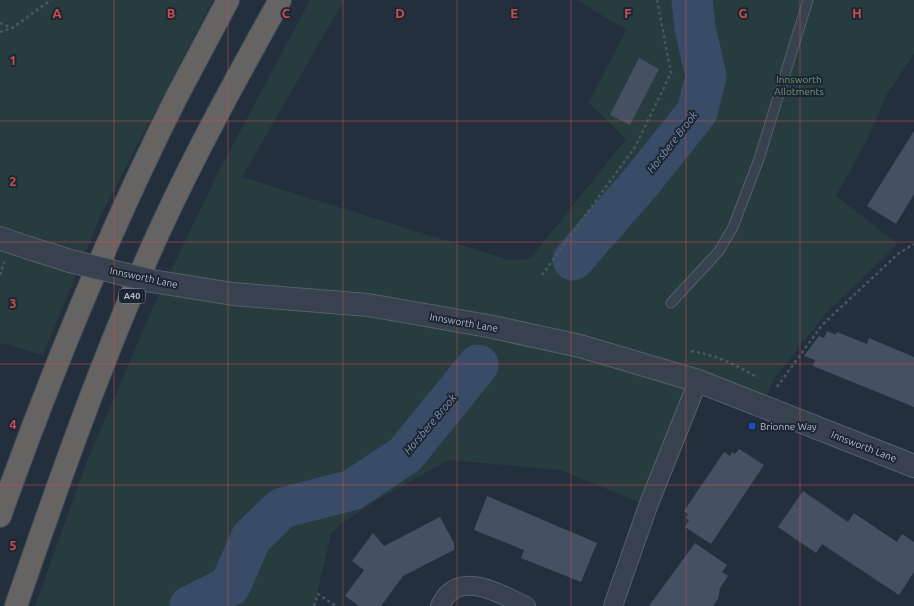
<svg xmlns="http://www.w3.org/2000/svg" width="914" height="606" font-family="Ubuntu,sans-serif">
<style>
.green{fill:#263c3f}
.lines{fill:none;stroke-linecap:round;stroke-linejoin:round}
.river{stroke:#394c67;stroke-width:41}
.building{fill:#455162}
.service-casing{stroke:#565f6c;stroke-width:11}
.minor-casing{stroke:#565f6c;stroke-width:20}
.tertiary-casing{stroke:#565f6c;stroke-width:24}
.trunk-casing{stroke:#434c59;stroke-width:24}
.path{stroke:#44595c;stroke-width:2.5;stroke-dasharray:3 3;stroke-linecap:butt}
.service{stroke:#38414e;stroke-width:9}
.minor{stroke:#38414e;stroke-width:18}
.tertiary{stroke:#38414e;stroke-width:22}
.trunk{stroke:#656462;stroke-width:22}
.tertiary-bridge-casing{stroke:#565f6c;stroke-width:24;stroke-linecap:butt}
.tertiary-bridge{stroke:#38414e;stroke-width:22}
.grid{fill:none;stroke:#ce4d50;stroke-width:1;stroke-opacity:0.55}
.transit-dot{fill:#1a4fb4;stroke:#1d2633;stroke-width:1.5}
.labels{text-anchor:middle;stroke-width:4;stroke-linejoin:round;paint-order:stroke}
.shield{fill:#1d2633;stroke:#878f9c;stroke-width:1}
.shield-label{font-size:9px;font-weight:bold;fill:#b4bcc9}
.park-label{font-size:10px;fill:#6b9a76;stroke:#1d2633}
.street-label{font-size:10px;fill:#b4bcc9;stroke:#1d2633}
.poi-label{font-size:10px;fill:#b4bcc9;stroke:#1d2633;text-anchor:start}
.water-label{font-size:11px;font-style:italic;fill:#7c92b1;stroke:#1d2633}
.grid-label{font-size:13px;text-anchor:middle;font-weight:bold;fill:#ce4d50;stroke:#1d2633;stroke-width:4;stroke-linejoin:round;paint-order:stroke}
</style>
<rect width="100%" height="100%" fill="#242f3e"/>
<path class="green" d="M 0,0 L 213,0 L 101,215 L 43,355 L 0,343 Z
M 310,0 L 344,0 L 242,177 L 509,260 L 530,259 L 626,139 L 589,103 L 626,30 L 577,0 L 914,0 L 914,54 L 887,94 L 868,138 L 836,196 L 898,244 L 827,312 L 773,380 L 763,406 L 698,381 L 648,506 L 560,470 L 449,460 L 382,497 L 341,524 L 331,534 L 314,606 L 35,606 L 86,464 L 152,310 L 220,169 Z"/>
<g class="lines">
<path class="river" d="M 573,260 L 641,182 L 697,112 L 706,76 L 695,28 L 692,0
M 190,606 L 230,586 L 251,538 L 282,508 L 352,490 L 405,455 L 478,365"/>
</g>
<path class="building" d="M 639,58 L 659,69 L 630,125 L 610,115 Z
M 914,131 L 914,194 L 896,224 L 867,206 Z
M 827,331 L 836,335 L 837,332 L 867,344 L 869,338 L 914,357 L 914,407 L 813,366 L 815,360 L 804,356 L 819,336 L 824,338 Z
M 739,449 L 764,465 L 711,544 L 685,527 L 689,520 L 686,518 L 688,514 L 684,511 L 724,452 L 730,456 L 732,452 L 735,454 Z
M 803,491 L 848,522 L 854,513 L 897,542 L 902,534 L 914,542 L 914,572 L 899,595 L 822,544 L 816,553 L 778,527 Z
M 487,496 L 597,543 L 581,582 L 521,558 L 524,550 L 474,530 Z
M 440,517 L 454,543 L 454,550 L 403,576 L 381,606 L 359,606 L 345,596 L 364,570 L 352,561 L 373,533 L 384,546 Z
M 695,543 L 727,565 L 722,572 L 728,576 L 720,588 L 718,599 L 713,606 L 649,606 Z"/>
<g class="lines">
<g class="service-casing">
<path id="service" d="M 671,303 L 719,251 L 733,227 L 759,159 L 808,0"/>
</g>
<g class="minor-casing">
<path id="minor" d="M 440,606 C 442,602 445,596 449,593 C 469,574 506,597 526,606
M 613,606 L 648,506 L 698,381"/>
</g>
<g class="tertiary-casing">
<path id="tertiary" d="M 0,238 L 26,247
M 233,294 L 368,305 L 488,326 L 580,346 L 698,381 L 914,466"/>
</g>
<g class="trunk-casing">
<path id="trunk" d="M 0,516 C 51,373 109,231 177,96 C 194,64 211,32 228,0
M 16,606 C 59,481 103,356 157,236 C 194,155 237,77 280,0"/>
</g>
<path class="path" d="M 0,23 L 12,28
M 0,32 L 12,28 L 51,0
M 0,275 L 4,262
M 542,275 L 635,147 L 671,73 L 657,0
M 691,351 C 716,355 737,365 758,378
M 777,387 L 822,325 L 899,253 L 914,244
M 314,606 L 318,594 L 336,606"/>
<use href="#service" class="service"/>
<use href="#minor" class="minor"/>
<use href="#tertiary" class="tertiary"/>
<use href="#trunk" class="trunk"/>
<g class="tertiary-bridge-casing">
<path id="tertiary-bridge" d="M 26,247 L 70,261 L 152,281 L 233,294"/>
</g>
<use href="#tertiary-bridge" class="tertiary-bridge"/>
</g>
<path class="grid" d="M 114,0 L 114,606M 228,0 L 228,606M 343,0 L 343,606M 457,0 L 457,606M 571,0 L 571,606M 686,0 L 686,606M 800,0 L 800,606M 0,121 L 914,121M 0,242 L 914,242M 0,364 L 914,364M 0,485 L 914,485"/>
<rect class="transit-dot" x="748" y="422" width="8" height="8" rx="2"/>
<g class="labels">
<rect class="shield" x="119" y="289" width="26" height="14" rx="3"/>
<g class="shield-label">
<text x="132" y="299">A40</text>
</g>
<g class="park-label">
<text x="799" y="83">Innsworth<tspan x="799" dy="12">Allotments</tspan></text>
</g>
<g class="street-label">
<text transform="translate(144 277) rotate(12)" y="4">Innsworth Lane</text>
<text transform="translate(464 322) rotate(10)" y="4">Innsworth Lane</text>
<text transform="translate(864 446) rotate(21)" y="4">Innsworth Lane</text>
</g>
<g class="poi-label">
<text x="760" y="430">Brionne Way</text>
</g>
<g class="water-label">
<text transform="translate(672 142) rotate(-52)" y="4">Horsbere Brook</text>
<text transform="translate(430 424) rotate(-50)" y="4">Horsbere Brook</text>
</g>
</g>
<g class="grid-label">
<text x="57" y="18">A</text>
<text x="171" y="18">B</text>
<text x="286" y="18">C</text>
<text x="400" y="18">D</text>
<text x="514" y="18">E</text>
<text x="628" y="18">F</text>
<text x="743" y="18">G</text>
<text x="857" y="18">H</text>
<text x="13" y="65">1</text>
<text x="13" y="186">2</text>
<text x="13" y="308">3</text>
<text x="13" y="429">4</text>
<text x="13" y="550">5</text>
</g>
</svg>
